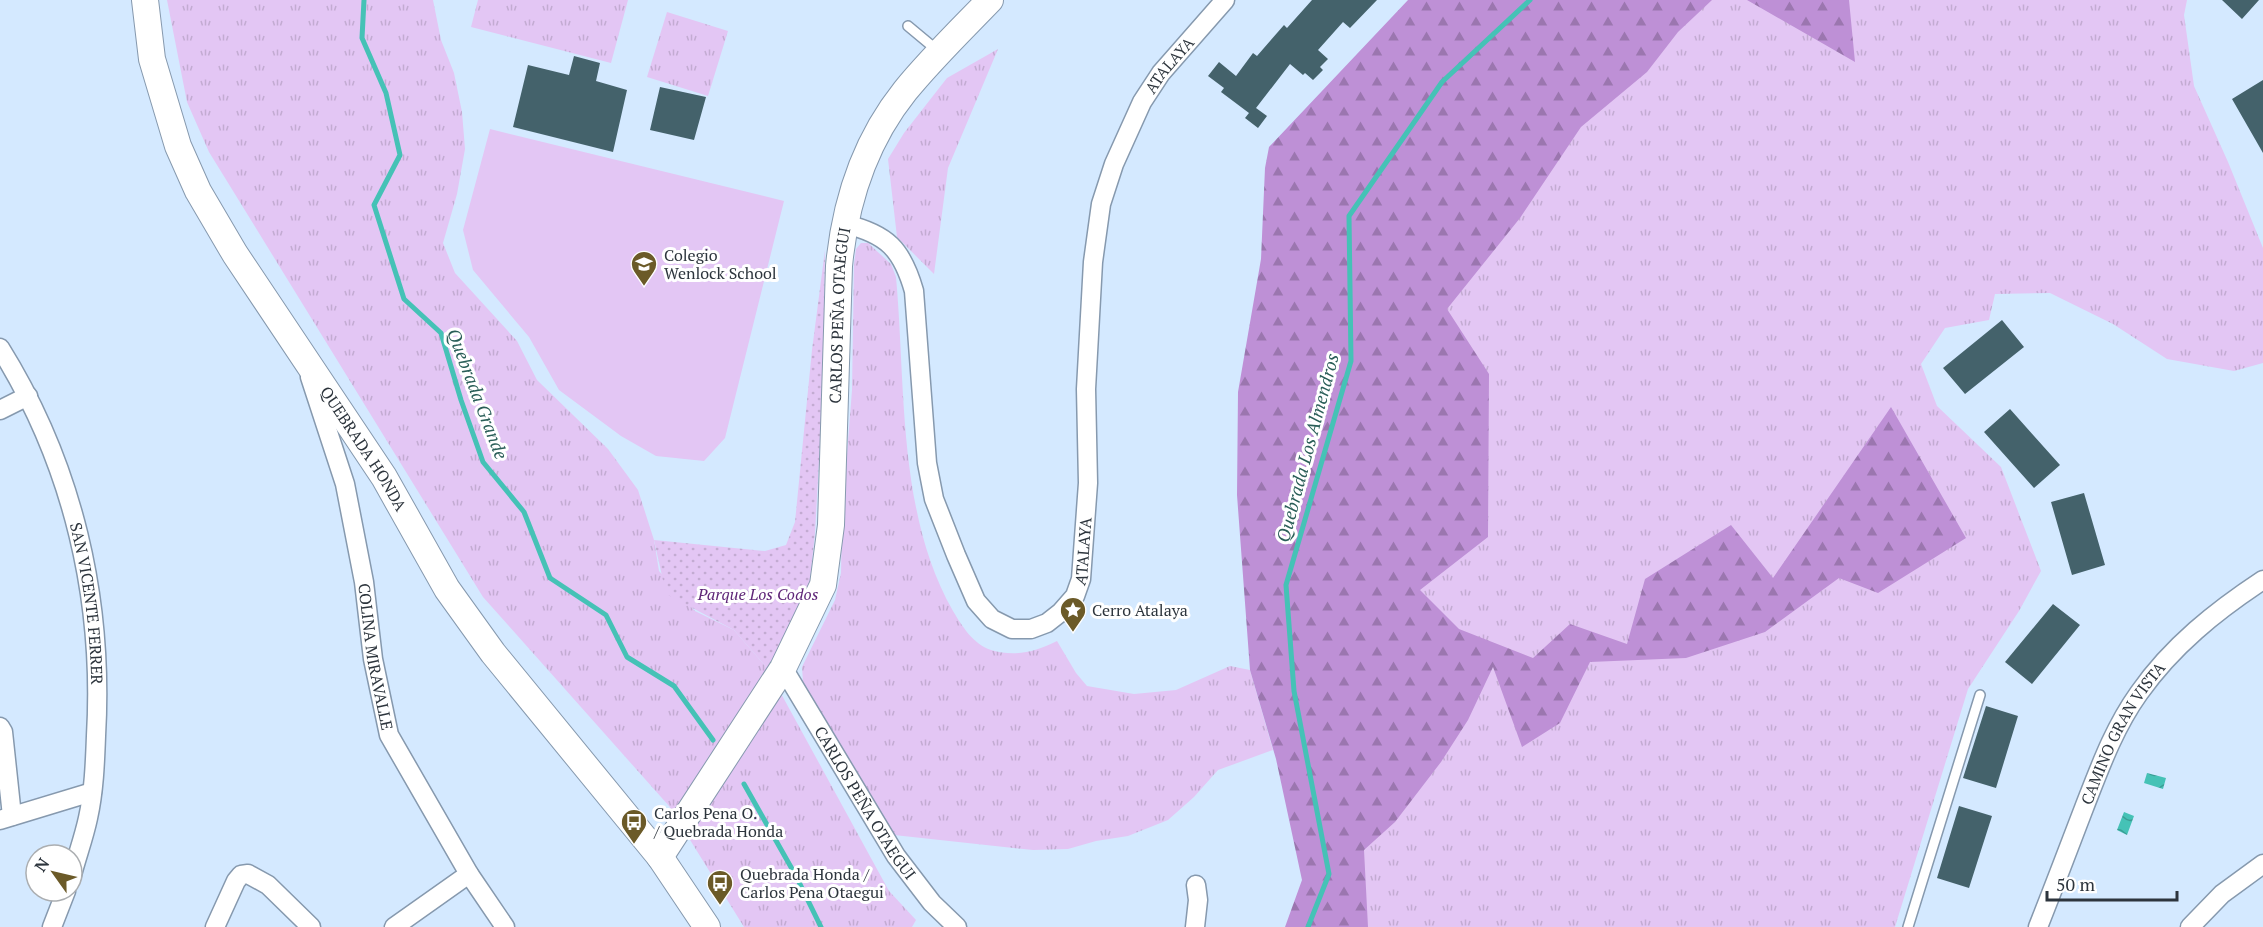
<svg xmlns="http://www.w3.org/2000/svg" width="2263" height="927" font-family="'PT Serif',serif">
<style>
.grass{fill:url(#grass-tufts)}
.forest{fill:url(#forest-firs)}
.park{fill:url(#park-dots)}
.pitch{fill:#e3c6f4}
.water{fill:url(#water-waves)}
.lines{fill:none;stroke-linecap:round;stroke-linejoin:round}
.stream{stroke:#45c2b6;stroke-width:5}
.building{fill:#44626b}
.lane-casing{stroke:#8699ae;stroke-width:12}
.street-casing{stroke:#8699ae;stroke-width:21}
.secondary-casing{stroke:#8699ae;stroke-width:28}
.lane{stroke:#fff;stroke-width:9}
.street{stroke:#fff;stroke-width:18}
.secondary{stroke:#fff;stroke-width:26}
.labels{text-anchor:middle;stroke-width:6;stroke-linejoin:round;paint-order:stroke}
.street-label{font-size:16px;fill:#2d353d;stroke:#fff}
.poi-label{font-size:16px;fill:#2d353d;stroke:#fff;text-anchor:start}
.park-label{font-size:16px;font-style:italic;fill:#5f2678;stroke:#fff}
.water-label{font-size:18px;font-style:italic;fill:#2a5e58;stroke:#fff}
</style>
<defs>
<pattern id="grass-tufts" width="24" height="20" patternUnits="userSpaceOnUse" patternTransform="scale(1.5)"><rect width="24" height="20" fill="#e3c6f4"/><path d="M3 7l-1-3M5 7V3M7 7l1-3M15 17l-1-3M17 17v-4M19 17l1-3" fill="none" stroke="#c3abd2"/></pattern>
<pattern id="forest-firs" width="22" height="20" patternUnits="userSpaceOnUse" patternTransform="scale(1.5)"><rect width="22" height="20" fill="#be90d6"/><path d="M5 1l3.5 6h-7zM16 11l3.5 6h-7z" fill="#9b76af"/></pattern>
<pattern id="park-dots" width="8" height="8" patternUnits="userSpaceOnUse" patternTransform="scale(1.5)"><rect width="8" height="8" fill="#e3c6f4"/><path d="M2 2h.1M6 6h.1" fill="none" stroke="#c3abd2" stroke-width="1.8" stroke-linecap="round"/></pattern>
<pattern id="water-waves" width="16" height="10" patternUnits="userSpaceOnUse" patternTransform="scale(1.5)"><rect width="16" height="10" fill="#45c2b6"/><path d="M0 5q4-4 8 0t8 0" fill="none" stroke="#3a9e95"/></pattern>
</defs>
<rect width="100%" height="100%" fill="#d4e9ff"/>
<path class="grass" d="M 167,0 L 433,0 L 441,40 L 454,73 L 462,112 L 465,149 L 457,194 L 443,243 L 455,273 L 517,341 L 537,380 L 608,449 L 638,490 L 654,540 L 659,571 L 695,611 L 734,630 L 767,668 L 889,891 L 916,920 L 912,927 L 744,927 L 669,806 L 483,597 L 209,152 L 187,102 Z
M 478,0 L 628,0 L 611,63 L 471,27 Z
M 1569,0 L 2187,0 L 2184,15 L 2194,86 L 2228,162 L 2263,248 L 2263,363 L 2234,371 L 2167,359 L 2113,324 L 2050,293 L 1995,294 L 1989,320 L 1945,328 L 1921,364 L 1937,406 L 2001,467 L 2041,571 L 2019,611 L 1968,689 L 1895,927 L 1328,927 L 1374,360 Z
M 667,12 L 728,31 L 708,96 L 647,77 Z
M 998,49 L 948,168 L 934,274 L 897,237 L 888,159 L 904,133 L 947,78 Z
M 861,243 L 868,243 L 891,264 L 896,277 C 906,386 897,513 953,611 C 962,626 973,644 991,650 C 1015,657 1035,652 1057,641 L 1076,673 L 1087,686 L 1134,694 L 1176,690 L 1230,666 L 1250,670 L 1273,750 L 1218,770 L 1194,797 L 1168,820 L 1128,836 L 1096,841 L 1068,849 L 1033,850 L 894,835 L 803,682 L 802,667 L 835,600 L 841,573 L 842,519 L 852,390 L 854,265 L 856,249 Z"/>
<path class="forest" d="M 1408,0 L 1712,0 L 1678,32 L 1647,72 L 1581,127 L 1520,218 L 1447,309 L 1489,374 L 1488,537 L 1420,590 L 1459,629 L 1533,658 L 1570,624 L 1627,644 L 1645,579 L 1731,525 L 1773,578 L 1891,407 L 1966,538 L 1878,593 L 1839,578 L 1765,632 L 1686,658 L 1590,662 L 1560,723 L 1522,747 L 1493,667 L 1468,720 L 1441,762 L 1395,822 L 1364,850 L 1368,927 L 1285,927 L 1302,880 L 1276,759 L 1250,670 L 1237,495 L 1238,392 L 1261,259 L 1265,168 L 1269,147 Z
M 1747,0 L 1849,0 L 1855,62 Z"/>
<path class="park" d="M 825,250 L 823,388 L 815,533 L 809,589 L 790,629 L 767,668 L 734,630 L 666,594 L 654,540 L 765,551 L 786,545 L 795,522 L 812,350 Z"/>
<path class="pitch" d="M 490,129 L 784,201 L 725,438 L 704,461 L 656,456 L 621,436 L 559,390 L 529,337 L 473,270 L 463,230 Z"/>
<path class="water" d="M 2147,773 L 2166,778 L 2163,789 L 2144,783 Z
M 2124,812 L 2134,816 L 2127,835 L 2117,830 Z"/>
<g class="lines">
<path class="stream" d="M 364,0 L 362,38 L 386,93 L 400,155 L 374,205 L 404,299 L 441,333 L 461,400 L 483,462 L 524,512 L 550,578 L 606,615 L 627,657 L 674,686 L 713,740
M 744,784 L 796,876 L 821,927
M 1308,927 L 1329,874 L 1294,691 L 1286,585 L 1351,361 L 1349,216 L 1442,82 L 1530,0"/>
</g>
<path class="building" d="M 1312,0 L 1377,0 L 1350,28 L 1343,22 L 1318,50 L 1328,59 L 1320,67 L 1323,70 L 1313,80 L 1305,73 L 1303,75 L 1290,64 L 1256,108 L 1267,116 L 1258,128 L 1245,118 L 1249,113 L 1221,92 L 1224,88 L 1208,76 L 1219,62 L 1236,76 L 1253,53 L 1257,56 L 1284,25 L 1287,28 Z
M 2222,0 L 2259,0 L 2242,19 Z
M 574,56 L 600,63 L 596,81 L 627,90 L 613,152 L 513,127 L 528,65 L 569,75 Z
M 2263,80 L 2263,153 L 2232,99 Z
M 660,87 L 706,97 L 694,140 L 650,130 Z
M 2002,320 L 2024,347 L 1965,394 L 1943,368 Z
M 2010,409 L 2060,465 L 2034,488 L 1984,432 Z
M 2084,493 L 2105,565 L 2072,575 L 2051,502 Z
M 2053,604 L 2080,625 L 2032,684 L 2005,662 Z
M 1986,706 L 2018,716 L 1996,788 L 1963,778 Z
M 1959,806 L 1992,816 L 1969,888 L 1937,878 Z"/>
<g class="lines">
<g class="lane-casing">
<path id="lane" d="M 908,26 L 938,51
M 1908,927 L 1980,695"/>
</g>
<g class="street-casing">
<g id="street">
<path id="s1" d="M 845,224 C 887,234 902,249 914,291 L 927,463 L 934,499 L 956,555 L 976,601 L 992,619 L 1012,629 L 1031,629 L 1047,623 L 1061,612 L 1075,596 L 1081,579 L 1088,483 L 1086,389 L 1093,262 L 1101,204 L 1114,164 L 1142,102 L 1161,73 L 1225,0"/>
<path id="s2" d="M 0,348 C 73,465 104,599 96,736 C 95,763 94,791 88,818 C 84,837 77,856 72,875"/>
<path id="s3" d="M 310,377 L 345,484 L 364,582 L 373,659 L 389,735 L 469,874 L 505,927"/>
<path d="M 0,410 L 28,396"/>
<path id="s4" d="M 783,668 L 896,856 L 932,903 L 957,927"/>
<path d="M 0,727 L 3,732 L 12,816"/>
<path d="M 0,820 L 92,792"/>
<path d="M 52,927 L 66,891"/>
<path d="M 215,927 L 236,881 L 241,875 L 248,874 L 268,885 L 311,927"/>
<path d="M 394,927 L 469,874"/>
<path d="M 1195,927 L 1198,900 L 1196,885"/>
<path id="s5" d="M 2038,927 C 2054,887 2069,847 2084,808 C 2100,767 2114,728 2139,693 C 2172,646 2216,611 2263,580"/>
<path d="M 2190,927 L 2222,894 L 2263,864"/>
</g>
</g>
<g class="secondary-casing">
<g id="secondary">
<path id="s6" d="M 145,0 L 152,59 L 178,146 L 198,191 L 235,254 L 384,477 L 447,589 L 493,653 L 660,857 L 707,927"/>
<path id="s7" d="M 660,857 L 783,668 L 823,585 L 831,525 L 839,266 C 845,203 865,141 905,91 C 931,59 961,30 990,0"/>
</g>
</g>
<use href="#lane" class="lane"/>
<use href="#street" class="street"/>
<use href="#secondary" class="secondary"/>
</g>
<defs>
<g id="school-pin" transform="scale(1.35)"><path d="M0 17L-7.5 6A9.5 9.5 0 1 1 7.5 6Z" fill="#6b5a28" stroke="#fff"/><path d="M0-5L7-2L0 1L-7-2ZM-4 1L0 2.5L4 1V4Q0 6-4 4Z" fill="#fff"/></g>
<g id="sight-pin" transform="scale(1.35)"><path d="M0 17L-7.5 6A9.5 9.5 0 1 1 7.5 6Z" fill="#6b5a28" stroke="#fff"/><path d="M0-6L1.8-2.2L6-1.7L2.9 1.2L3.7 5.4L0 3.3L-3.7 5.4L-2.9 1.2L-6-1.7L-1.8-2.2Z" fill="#fff"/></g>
<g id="bus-pin" transform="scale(1.35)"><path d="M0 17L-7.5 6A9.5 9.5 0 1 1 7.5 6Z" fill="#6b5a28" stroke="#fff"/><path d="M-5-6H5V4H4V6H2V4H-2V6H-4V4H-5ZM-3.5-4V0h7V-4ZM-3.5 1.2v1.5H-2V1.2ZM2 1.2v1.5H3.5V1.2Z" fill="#fff"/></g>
</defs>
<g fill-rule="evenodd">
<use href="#school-pin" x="644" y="264"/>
<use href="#sight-pin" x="1073" y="610"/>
<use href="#bus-pin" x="634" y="822"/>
<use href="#bus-pin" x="720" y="883"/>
</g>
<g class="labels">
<g class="street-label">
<text dy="6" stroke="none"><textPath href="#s1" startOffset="1094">ATALAYA</textPath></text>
<text dy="6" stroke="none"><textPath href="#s7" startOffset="588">CARLOS PEÑA OTAEGUI</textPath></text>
<text dy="6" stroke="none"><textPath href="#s6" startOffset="506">QUEBRADA HONDA</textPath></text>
<text dy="6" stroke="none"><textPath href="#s1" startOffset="590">ATALAYA</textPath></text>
<text dy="6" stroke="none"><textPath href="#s2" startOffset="273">SAN VICENTE FERRER</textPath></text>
<text dy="6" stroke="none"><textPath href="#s3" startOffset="288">COLINA MIRAVALLE</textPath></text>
<text dy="6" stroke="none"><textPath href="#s5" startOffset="212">CAMINO GRAN VISTA</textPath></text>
<text dy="6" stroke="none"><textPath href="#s4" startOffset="158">CARLOS PEÑA OTAEGUI</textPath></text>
</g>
<g class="poi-label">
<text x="664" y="261">Colegio<tspan x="664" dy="18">Wenlock School</tspan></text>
<text x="1092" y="616">Cerro Atalaya</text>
<text x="654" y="819">Carlos Pena O.<tspan x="654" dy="18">/ Quebrada Honda</tspan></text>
<text x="740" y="880">Quebrada Honda /<tspan x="740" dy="18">Carlos Pena Otaegui</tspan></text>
</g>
<g class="park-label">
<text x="758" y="600">Parque Los Codos</text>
</g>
<g class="water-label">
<text transform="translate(477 394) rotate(69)" y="6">Quebrada Grande</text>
<text transform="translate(1308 448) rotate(-75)" y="6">Quebrada Los Almendros</text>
</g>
</g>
<g transform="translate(54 873) rotate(304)"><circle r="28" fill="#ffffff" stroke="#abaeb1" stroke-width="1.5"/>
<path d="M0-4.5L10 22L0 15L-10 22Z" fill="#6b5a28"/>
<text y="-9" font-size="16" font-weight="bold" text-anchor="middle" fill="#2d353d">N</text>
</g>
<path d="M2047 891v9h130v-9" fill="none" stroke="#2d353d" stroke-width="3"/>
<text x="2056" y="891" font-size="18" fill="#2d353d" stroke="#ffffff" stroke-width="4.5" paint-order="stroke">50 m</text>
</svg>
